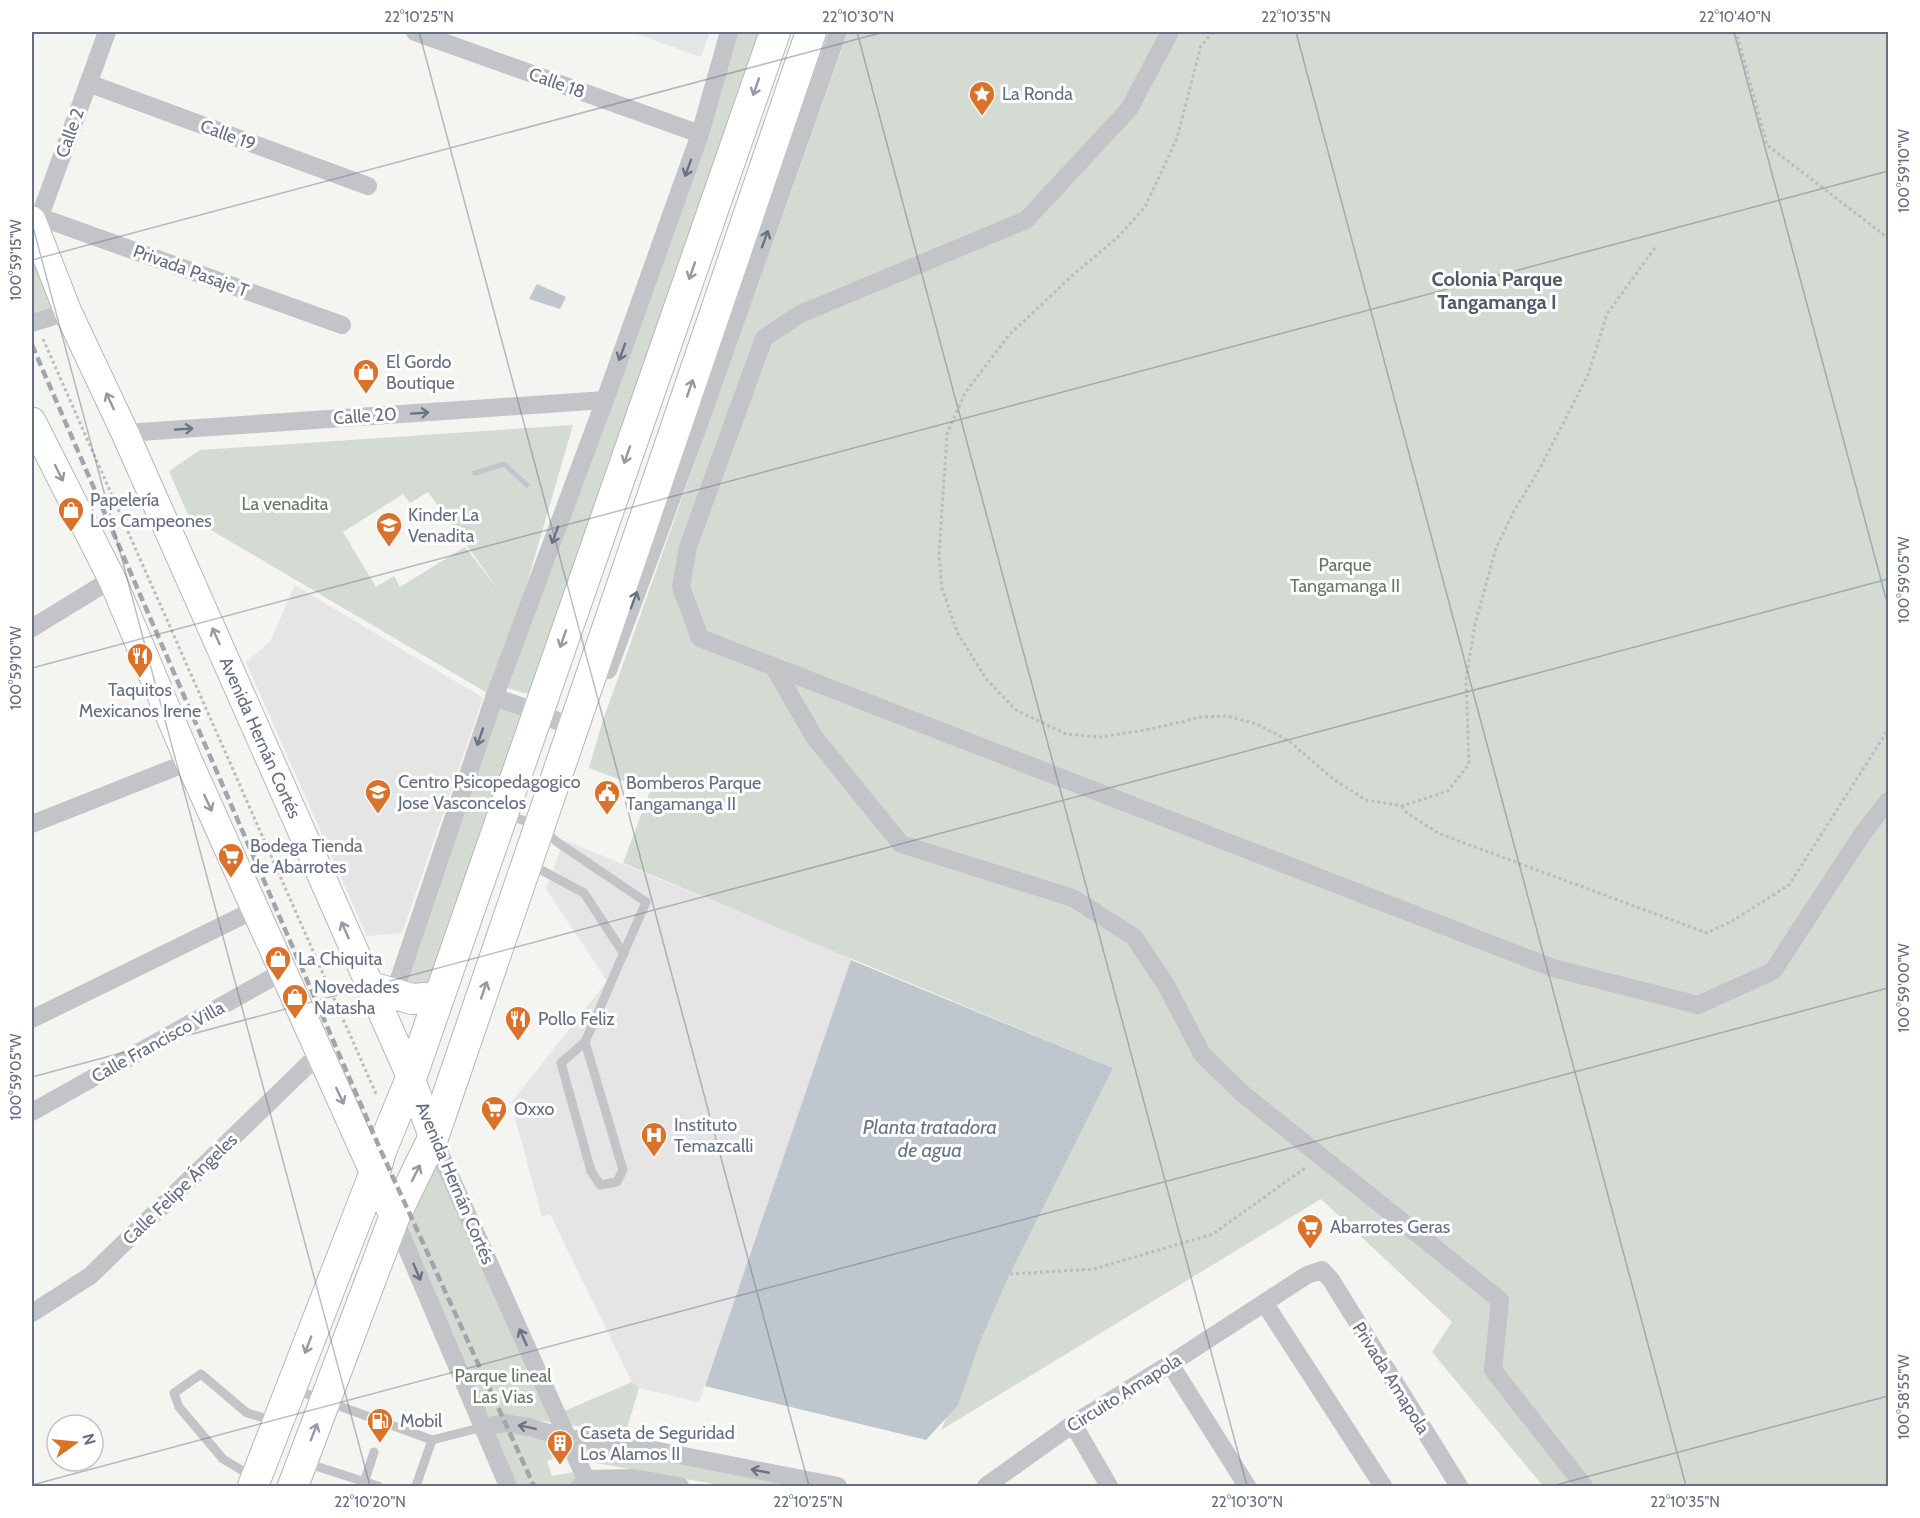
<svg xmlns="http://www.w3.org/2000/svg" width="1920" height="1518" font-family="Cabin,sans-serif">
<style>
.built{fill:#e4e5e4}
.green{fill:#d4dbd2;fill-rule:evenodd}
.water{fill:#bfc6cd}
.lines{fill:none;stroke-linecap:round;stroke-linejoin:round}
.stream{stroke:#bfc6cd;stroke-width:5}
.secondary-casing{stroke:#b4b7bc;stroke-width:29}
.primary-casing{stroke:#b5b7bb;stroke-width:32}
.path{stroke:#bbbcbf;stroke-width:3;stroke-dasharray:3 3;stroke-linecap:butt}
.service{stroke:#c2c4c8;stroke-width:9}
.minor{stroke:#c2c4c8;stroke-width:18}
.secondary{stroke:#fff;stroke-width:27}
.primary{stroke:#fff;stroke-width:30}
.rail{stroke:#a2a6ac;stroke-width:4.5;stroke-dasharray:9 4.5;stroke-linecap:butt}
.oneway{stroke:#939aa6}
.oneway2{stroke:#6a7384}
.ticks{fill:none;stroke:#656f80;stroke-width:1.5;stroke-opacity:0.45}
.labels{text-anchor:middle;stroke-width:6;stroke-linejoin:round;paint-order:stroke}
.street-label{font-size:18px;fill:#656f80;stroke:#fff}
.poi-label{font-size:18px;fill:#656f80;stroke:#fff;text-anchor:start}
.park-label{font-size:18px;fill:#647863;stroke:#fff}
.neighbourhood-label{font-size:20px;font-weight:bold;fill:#525a66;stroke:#fff}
.water-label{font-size:20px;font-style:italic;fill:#657685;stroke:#fff}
.neatline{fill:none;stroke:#656f80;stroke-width:2}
.ticks-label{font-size:15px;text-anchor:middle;fill:#656f80}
</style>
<rect width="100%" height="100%" fill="#f4f4f1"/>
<path class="built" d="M 631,32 L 710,32 L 701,57 Z
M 295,585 L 483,698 L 402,933 L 367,936 L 246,662 L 270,642 Z
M 564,840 L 852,958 L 699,1402 L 639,1388 L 632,1382 L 550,1214 L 542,1217 L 511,1103 L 607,981 L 546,889 Z"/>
<path class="green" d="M 731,32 L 760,32 L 543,698 L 507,688 Z
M 848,32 L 1888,32 L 1888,1486 L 1543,1486 L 1432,1352 L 1452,1322 L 1321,1199 L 941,1430 L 1010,1274 L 1113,1068 L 623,863 L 650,791 L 589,768 L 602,723 Z
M 32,241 L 60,308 L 32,316 Z
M 573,425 L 494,697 L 189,517 L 169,471 L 200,450 ZM 428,492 L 502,594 L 465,547 L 400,587 L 394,576 L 376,587 L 343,532 L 403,494 L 410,503 Z
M 493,701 L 525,715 L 428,994 L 396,985 Z
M 435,1158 L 551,1422 L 506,1417 L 485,1420 L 403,1223 Z
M 632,1382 L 639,1388 L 625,1435 L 566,1424 L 562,1412 Z
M 506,1429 L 557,1436 L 565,1454 L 547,1461 L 552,1476 L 574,1472 L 581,1486 L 512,1486 L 490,1432 Z
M 580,1439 L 833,1486 L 725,1486 L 591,1462 Z"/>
<path class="water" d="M 537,284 L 566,297 L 560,309 L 529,299 Z
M 851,960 L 1113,1068 L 1010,1274 L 980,1342 L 958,1405 L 926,1440 L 705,1386 Z"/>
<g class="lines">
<path class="stream" d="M 475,473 L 504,464 L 527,485"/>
<g class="secondary-casing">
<g id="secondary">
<path id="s1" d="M 32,220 L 68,312 L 125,433 L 411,1078 L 433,1138"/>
<path d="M 32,421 L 112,579 L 189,762 L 394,1218"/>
</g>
</g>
<g class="primary-casing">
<path id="primary" d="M 371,987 L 412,999 L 439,997
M 253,1486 L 375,1172 L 381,1151 L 411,1078 L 775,32
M 293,1486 L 394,1218 L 433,1138 L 811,32"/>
</g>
<path class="path" d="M 1213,32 L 1201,46 L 1177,138 L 1145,207 L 1117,238 L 1075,273 L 1009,335 L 965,393 L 947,434 L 939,555 L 942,588 L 958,634 L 987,680 L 1016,710 L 1066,734 L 1100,737 L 1151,729 L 1201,717 L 1227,716 L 1257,724 L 1289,741 L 1333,779 L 1366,800 L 1402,806 L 1448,791 L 1469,764 L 1466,679 L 1475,624 L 1496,548 L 1514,511 L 1540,468 L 1588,375 L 1607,314 L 1657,245
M 1733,32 L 1738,38 L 1767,145 L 1888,238
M 43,339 L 377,1096
M 1402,806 L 1407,813 L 1440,834 L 1707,933 L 1732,921 L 1789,885 L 1888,730
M 1010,1274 L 1094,1269 L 1213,1234 L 1305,1168"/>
<path class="service" d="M 505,814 L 539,826 L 557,842 L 646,902 L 585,1042 L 561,1063 L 591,1171 L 600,1185 L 617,1182 L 623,1170 L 585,1042
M 530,864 L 584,893 L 624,954
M 296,1390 L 432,1440 L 416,1486
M 432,1440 L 483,1427
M 306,1463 L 378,1486
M 253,1477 L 223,1459 L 179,1407 L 174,1393 L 201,1374 L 247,1413 L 275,1421
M 363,1486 L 374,1452"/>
<path class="minor" d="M 415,32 L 700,134
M 1170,32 L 1129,109 L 1026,220 L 800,314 L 764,338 L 688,547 L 681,587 L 700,638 L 1553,968 L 1698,1005 L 1773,971 L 1863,833 L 1888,801
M 88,83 L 368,186
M 40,217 L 342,325
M 36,227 L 107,32
M 32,323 L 68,312
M 125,433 L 605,400
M 32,628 L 112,579
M 773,666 L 815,738 L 901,844 L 1073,898 L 1134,937 L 1166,985 L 1202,1054 L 1243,1094 L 1500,1300 L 1493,1370 L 1584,1486
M 608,670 L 698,427 L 838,32
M 494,697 L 538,712 L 574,729 L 579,722
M 32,824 L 189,762
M 394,994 L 493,701 L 605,400 L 700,134 L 729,32
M 32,1019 L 256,909
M 32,1112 L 284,971
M 433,1138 L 589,1486
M 394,1218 L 508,1486
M 1265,1304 L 1383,1486
M 32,1313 L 90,1276 L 320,1053
M 1170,1364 L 1247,1486
M 1073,1424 L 1109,1486
M 483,1427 L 505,1423 L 529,1427 L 569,1439 L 602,1440 L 838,1486
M 580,1486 L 586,1479 L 633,1478 L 680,1486
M 986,1486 L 1073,1424 L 1170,1364 L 1307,1275 L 1322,1270 L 1331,1280 L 1459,1486"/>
<use href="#secondary" class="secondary"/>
<use href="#primary" class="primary"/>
<path class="rail" d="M 32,345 L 381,1151 L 534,1486"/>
</g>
<defs><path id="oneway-shaft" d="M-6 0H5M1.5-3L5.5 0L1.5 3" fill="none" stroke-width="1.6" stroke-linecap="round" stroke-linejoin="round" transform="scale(1.5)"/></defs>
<g class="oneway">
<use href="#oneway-shaft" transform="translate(756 87) rotate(109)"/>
<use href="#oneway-shaft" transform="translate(692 271) rotate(109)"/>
<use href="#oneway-shaft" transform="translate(690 388) rotate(-71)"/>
<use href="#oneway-shaft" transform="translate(110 401) rotate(-115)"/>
<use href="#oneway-shaft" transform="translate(627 455) rotate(109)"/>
<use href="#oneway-shaft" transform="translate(59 473) rotate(64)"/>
<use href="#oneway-shaft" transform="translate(216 636) rotate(-114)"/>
<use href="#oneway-shaft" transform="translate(563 639) rotate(109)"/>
<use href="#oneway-shaft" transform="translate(208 803) rotate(65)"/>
<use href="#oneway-shaft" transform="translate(345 930) rotate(-114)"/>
<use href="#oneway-shaft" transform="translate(484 990) rotate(-71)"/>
<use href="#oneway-shaft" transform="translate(340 1096) rotate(65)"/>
<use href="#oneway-shaft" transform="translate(416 1173) rotate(-63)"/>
<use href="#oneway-shaft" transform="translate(308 1345) rotate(111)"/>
<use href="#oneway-shaft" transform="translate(314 1432) rotate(-69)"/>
</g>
<g class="oneway2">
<use href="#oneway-shaft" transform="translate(688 168) rotate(110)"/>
<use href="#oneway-shaft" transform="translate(765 239) rotate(-70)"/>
<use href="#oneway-shaft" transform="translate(622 352) rotate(110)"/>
<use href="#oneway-shaft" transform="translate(420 413) rotate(-4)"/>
<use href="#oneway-shaft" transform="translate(184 429) rotate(-4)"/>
<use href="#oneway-shaft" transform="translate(555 535) rotate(110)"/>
<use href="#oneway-shaft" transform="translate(634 600) rotate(-70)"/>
<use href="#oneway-shaft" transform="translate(480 737) rotate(109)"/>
<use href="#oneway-shaft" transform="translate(417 1272) rotate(67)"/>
<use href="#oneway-shaft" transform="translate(523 1337) rotate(-114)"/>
<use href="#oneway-shaft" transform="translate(527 1427) rotate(-168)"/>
<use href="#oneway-shaft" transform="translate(760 1471) rotate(-169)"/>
</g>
<path class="ticks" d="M 419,32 L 809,1486M 857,32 L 1247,1486M 1296,32 L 1686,1486M 1734,32 L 1888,606M 32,223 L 370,1486M 32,260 L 884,32M 32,668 L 1888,171M 32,1077 L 1888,579M 32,1485 L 1888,988M 1552,1486 L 1888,1396"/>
<defs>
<g id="sight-pin" transform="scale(1.35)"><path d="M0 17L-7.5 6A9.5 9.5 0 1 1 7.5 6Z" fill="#da722b" stroke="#fff"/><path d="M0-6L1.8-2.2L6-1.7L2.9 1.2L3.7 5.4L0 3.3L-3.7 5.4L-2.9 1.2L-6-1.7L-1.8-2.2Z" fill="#fff"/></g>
<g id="shop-pin" transform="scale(1.35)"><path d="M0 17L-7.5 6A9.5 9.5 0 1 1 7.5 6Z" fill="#da722b" stroke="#fff"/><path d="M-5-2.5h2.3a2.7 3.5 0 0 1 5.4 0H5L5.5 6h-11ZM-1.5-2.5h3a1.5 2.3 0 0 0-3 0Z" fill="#fff"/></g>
<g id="school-pin" transform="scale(1.35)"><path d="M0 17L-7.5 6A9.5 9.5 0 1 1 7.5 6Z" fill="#da722b" stroke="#fff"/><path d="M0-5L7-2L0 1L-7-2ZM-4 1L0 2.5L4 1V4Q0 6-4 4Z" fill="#fff"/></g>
<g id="restaurant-pin" transform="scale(1.35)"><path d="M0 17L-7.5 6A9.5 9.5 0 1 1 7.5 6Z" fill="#da722b" stroke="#fff"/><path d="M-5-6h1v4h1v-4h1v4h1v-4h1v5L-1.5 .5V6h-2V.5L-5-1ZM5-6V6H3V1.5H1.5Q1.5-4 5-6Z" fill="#fff"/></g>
<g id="civic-pin" transform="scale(1.35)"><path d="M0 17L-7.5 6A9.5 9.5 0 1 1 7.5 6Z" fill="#da722b" stroke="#fff"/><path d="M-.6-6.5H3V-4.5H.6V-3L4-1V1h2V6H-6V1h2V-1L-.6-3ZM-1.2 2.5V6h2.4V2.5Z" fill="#fff"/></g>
<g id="supermarket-pin" transform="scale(1.35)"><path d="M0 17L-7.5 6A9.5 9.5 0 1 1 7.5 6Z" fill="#da722b" stroke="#fff"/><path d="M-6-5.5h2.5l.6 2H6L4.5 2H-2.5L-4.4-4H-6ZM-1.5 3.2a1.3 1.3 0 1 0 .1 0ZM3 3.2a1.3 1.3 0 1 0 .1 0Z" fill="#fff"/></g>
<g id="hospital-pin" transform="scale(1.35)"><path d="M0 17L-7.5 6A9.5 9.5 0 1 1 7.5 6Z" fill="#da722b" stroke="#fff"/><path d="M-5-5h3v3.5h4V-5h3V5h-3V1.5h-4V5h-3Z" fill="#fff"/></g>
<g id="fuel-pin" transform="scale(1.35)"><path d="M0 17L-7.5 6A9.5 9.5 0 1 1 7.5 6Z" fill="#da722b" stroke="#fff"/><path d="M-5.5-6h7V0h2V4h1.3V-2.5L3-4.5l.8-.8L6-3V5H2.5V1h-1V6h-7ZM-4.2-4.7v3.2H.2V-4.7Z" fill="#fff"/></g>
<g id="building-pin" transform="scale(1.35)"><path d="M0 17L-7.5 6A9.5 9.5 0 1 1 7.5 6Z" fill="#da722b" stroke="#fff"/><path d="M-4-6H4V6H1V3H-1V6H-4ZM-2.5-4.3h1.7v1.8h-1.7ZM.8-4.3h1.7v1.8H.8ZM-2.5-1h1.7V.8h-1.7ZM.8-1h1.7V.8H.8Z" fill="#fff"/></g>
</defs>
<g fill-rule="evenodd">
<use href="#sight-pin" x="982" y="94"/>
<use href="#shop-pin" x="366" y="372"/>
<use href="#shop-pin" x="71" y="510"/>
<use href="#school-pin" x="389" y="525"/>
<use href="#restaurant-pin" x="140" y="656"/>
<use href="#school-pin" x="378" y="792"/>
<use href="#civic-pin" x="607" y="793"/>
<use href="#supermarket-pin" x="231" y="856"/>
<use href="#shop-pin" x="278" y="959"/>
<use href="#shop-pin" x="295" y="997"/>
<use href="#restaurant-pin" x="518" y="1019"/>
<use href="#supermarket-pin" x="494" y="1109"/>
<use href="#hospital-pin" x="654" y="1135"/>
<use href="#supermarket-pin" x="1310" y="1227"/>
<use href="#fuel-pin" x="380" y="1421"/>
<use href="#building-pin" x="560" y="1443"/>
</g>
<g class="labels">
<g class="street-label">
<text transform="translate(557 83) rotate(20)" y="6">Calle 18</text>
<text transform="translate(70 133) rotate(-70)" y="6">Calle 2</text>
<text transform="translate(228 135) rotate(20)" y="6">Calle 19</text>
<text transform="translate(191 271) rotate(20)" y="6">Privada Pasaje T</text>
<text transform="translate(365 416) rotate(-4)" y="6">Calle 20</text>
<text dy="6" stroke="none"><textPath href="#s1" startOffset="566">Avenida Hernán Cortés</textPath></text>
<text transform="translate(158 1042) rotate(-29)" y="6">Calle Francisco Villa</text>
<text transform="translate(455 1183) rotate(67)" y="6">Avenida Hernán Cortés</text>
<text transform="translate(180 1189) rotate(-44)" y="6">Calle Felipe Ángeles</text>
<text transform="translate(1391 1378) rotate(58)" y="6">Privada Amapola</text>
<text transform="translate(1124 1393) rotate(-32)" y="6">Circuito Amapola</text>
</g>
<g class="poi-label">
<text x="1002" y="100">La Ronda</text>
<text x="386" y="368">El Gordo<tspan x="386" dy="21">Boutique</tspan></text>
<text x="90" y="506">Papelería<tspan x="90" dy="21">Los Campeones</tspan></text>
<text x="408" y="521">Kinder La<tspan x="408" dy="21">Venadita</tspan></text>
<text x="140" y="696" text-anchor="middle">Taquitos<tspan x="140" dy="21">Mexicanos Irene</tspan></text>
<text x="398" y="788">Centro Psicopedagogico<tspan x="398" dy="21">Jose Vasconcelos</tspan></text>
<text x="626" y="789">Bomberos Parque<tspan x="626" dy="21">Tangamanga II</tspan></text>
<text x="250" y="852">Bodega Tienda<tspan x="250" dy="21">de Abarrotes</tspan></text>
<text x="298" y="965">La Chiquita</text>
<text x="314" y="993">Novedades<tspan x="314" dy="21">Natasha</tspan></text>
<text x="538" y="1025">Pollo Feliz</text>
<text x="514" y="1115">Oxxo</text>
<text x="674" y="1131">Instituto<tspan x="674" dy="21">Temazcalli</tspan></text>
<text x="1330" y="1233">Abarrotes Geras</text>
<text x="400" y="1427">Mobil</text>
<text x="580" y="1439">Caseta de Seguridad<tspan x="580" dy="21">Los Alamos II</tspan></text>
</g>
<g class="park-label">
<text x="285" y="510">La venadita</text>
<text x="1345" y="571">Parque<tspan x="1345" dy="21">Tangamanga II</tspan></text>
<text x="503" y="1382">Parque lineal<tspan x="503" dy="21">Las Vias</tspan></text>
</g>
<g class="neighbourhood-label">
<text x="1497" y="286">Colonia Parque<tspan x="1497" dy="23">Tangamanga I</tspan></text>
</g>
<g class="water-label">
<text x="930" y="1134">Planta tratadora<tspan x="930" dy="23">de agua</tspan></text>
</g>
</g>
<rect width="1920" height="1518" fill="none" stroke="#ffffff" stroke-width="66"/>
<g transform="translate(75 1443) rotate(75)"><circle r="28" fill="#ffffff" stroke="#c1c5cc" stroke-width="1.5"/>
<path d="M0-4.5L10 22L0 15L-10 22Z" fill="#da722b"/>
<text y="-9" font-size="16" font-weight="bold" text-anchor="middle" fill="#656f80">N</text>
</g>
<rect x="33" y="33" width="1854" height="1452" class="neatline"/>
<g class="ticks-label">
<text x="419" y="22">22°10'25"N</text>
<text x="858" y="22">22°10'30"N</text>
<text x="1296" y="22">22°10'35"N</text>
<text x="1735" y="22">22°10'40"N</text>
<text transform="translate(1904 171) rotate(-90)" y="5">100°59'10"W</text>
<text transform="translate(16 260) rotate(-90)" y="5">100°59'15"W</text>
<text transform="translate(1904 580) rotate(-90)" y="5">100°59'05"W</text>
<text transform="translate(16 668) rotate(-90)" y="5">100°59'10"W</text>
<text transform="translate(1904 988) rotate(-90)" y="5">100°59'00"W</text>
<text transform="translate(16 1077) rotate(-90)" y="5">100°59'05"W</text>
<text transform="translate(1904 1397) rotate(-90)" y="5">100°58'55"W</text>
<text x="370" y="1507">22°10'20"N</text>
<text x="808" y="1507">22°10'25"N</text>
<text x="1247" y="1507">22°10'30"N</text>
<text x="1685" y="1507">22°10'35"N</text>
</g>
</svg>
